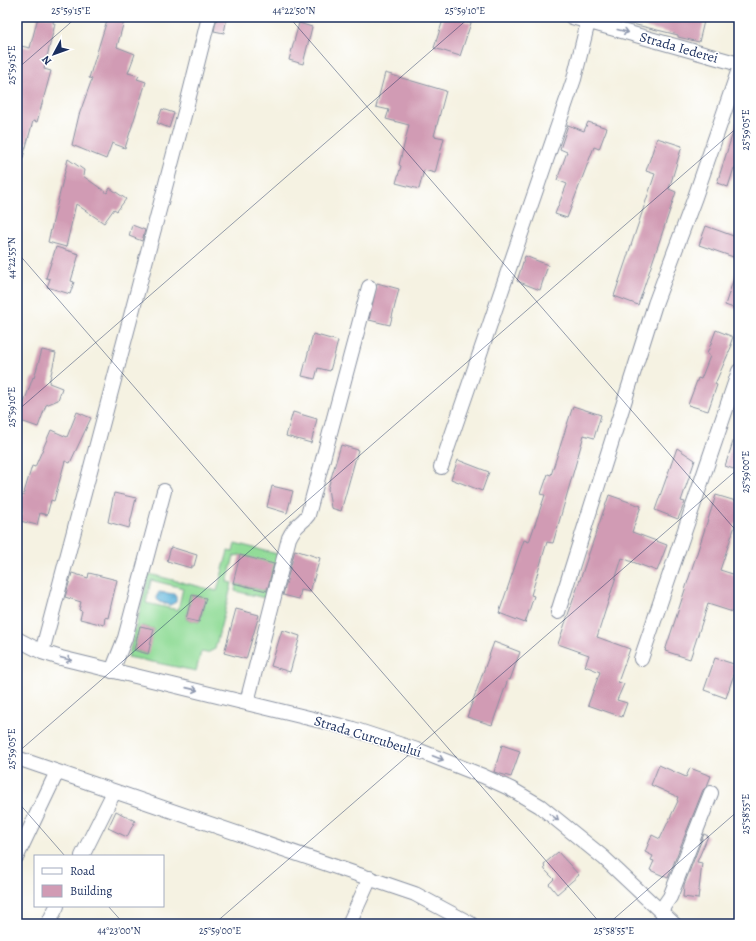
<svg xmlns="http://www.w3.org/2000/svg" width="756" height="941" font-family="Alegreya,serif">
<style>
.grass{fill:#92dc98;stroke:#56867b;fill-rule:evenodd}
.water{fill:url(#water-waves);stroke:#3d729c}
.building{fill:#d19bb4}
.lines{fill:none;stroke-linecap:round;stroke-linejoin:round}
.street-casing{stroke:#8890a0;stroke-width:16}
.street{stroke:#fff;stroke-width:14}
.oneway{stroke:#8d97ae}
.ticks{fill:none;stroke:#1b2f5e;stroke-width:1;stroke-opacity:0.45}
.labels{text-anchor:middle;stroke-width:3;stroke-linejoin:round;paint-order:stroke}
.street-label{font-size:14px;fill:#1b2f5e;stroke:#fff}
.neatline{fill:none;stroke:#1b2f5e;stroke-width:1.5}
.ticks-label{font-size:10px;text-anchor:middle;fill:#1b2f5e}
</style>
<defs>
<pattern id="water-waves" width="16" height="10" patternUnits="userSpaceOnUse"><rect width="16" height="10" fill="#5fb5db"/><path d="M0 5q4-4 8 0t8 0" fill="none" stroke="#4e94b5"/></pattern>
</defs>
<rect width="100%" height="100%" fill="#fff"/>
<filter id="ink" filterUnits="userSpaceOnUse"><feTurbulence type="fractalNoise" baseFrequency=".025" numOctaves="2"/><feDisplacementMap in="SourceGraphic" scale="8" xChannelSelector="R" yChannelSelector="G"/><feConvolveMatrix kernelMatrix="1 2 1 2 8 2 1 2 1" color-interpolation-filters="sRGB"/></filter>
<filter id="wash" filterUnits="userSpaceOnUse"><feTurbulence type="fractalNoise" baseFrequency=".012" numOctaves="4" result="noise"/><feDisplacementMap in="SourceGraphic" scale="16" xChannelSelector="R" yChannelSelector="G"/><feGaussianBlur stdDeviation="0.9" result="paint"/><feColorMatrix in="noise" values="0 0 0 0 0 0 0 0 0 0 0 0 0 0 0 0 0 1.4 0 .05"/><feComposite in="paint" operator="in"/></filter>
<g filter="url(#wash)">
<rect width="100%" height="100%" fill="#f5f2e2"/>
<path class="grass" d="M 235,543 L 277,554 L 279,557 L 269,599 L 235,591 L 236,584 L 265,591 L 271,564 L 240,555 L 234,556 L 227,582 L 232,583 L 215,649 L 207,653 L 201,652 L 196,671 L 128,657 L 149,574 L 217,591 L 228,551 L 233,552 ZM 151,580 L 183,588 L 178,610 L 146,603 ZM 192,595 L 206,599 L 199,622 L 186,619 ZM 141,626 L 154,629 L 147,654 L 134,650 Z"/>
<path class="water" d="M 159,592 L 174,594 L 176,597 L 176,602 L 170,605 L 159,602 L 156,597 Z"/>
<g id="blocks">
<path class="building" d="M 38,17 L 54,17 L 53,23 L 55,24 L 44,69 L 51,71 L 37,122 L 33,121 L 21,165 L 17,164 L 17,48 L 20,49 L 21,46 L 30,48 Z
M 108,17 L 125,17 L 117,47 L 135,54 L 128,73 L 139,76 L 137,79 L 146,82 L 125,148 L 112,143 L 106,159 L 72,145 L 79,115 L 92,79 L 89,78 Z
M 217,17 L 227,17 L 224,33 L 214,31 Z
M 444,17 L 462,17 L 462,20 L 471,23 L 460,56 L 434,48 Z
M 624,17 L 705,17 L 699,42 L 678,37 L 678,35 L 624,22 Z
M 299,23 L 312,27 L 303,64 L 289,60 Z
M 385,73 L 446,91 L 434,136 L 444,138 L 435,173 L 424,170 L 419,189 L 396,183 L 401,166 L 399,165 L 409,125 L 386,119 L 389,110 L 376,107 Z
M 162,109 L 174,113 L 169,128 L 157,123 Z
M 737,120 L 739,120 L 739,170 L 734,168 L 728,187 L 717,183 Z
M 588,122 L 607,128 L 599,149 L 594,147 L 567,218 L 555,214 L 567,184 L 557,180 L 567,152 L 560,149 L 568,125 L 584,131 Z
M 657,138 L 682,146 L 669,189 L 676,192 L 638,305 L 614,296 L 655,174 L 646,171 Z
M 68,159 L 84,170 L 83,176 L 107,193 L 110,188 L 126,199 L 117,211 L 114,209 L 104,223 L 76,204 L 66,247 L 48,242 Z
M 132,225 L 145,230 L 142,241 L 129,236 Z
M 706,226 L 739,238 L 739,259 L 699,245 Z
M 56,247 L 79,254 L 71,281 L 74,282 L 70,294 L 47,287 L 50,279 L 46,278 Z
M 525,256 L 548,265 L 540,290 L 517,281 Z
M 737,269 L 739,269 L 739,310 L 725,305 Z
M 377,283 L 399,289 L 390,325 L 369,320 Z
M 716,330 L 733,337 L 730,345 L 732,345 L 715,384 L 717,385 L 708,411 L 688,405 L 698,378 L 701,379 L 710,356 L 707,354 Z
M 313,334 L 338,341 L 330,371 L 318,368 L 315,379 L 302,376 Z
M 42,350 L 56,353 L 49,383 L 62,388 L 58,400 L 46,405 L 38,427 L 18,420 L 33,377 L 34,378 Z
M 573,406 L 601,415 L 594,438 L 584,435 L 553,543 L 547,542 L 531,595 L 534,596 L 525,623 L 499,613 L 524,540 L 529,542 L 545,495 L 541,494 L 548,474 L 551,475 Z
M 77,412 L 91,418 L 70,463 L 65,461 L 54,501 L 51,500 L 47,515 L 40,513 L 37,525 L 20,521 L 22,511 L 17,508 L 17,494 L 23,496 L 32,466 L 35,467 L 51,430 L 67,437 Z
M 293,412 L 317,419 L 311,443 L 286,436 Z
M 737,430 L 739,431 L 739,471 L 725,466 Z
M 341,445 L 358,450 L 341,511 L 331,508 L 328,488 Z
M 677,448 L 695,460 L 681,501 L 685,502 L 678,519 L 655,510 Z
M 458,460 L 489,472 L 482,491 L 451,479 Z
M 272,486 L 293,491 L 287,513 L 267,507 Z
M 114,493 L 136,498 L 129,528 L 108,522 Z
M 609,495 L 641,506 L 632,532 L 667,545 L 657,571 L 622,558 L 597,637 L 630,649 L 618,682 L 624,684 L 617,700 L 627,703 L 622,717 L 588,705 L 600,672 L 585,666 L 589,655 L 558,644 Z
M 716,495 L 739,502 L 739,514 L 720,570 L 739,576 L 739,614 L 708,604 L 690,659 L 665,651 Z
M 171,547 L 197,555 L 194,566 L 191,566 L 191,568 L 167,561 Z
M 295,550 L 320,558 L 310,592 L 301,590 L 299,599 L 283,595 Z
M 240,555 L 274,564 L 267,591 L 233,583 Z
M 72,573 L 88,578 L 89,573 L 117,580 L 108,618 L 105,617 L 104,625 L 80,619 L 82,611 L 79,610 L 81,602 L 65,597 Z
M 192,595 L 206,598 L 199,622 L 186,619 Z
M 236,609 L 259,615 L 246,659 L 224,653 Z
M 140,626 L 154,629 L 148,654 L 134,650 Z
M 282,630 L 300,636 L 290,672 L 271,666 Z
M 494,642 L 520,652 L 510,680 L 508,679 L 492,725 L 467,717 Z
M 715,658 L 737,665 L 726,698 L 704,690 Z
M 502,745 L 520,751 L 511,777 L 494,772 Z
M 659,765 L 686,777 L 690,768 L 711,776 L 707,786 L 703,790 L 668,878 L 650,870 L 654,861 L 651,860 L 653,856 L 645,852 L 652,835 L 660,839 L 678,801 L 677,800 L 678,797 L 651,785 Z
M 116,811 L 135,821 L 127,837 L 108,828 Z
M 704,834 L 708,836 L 697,862 L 702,863 L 698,899 L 683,897 L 684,885 Z
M 558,852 L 579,875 L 557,894 L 549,884 L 554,879 L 545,870 L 544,864 Z"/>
</g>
</g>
<g filter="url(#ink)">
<use href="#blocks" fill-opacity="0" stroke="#8890a0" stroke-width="1"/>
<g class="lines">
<g class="street-casing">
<path id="street" d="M 572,17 L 739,64
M 441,467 L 574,79 L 588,22
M 558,612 L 655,304 L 695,197 L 739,69
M 17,639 L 42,652 L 61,658 L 350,728 L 420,751 L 483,776 L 511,789 L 540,806 L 604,858 L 674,924
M 42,652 L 186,108 L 209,17
M 641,659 L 739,371
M 112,671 L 125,638 L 164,491
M 247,702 L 289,538 C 296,523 300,526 308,515 L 369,287
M 17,758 L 415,894 L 471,924
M 17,856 L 57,772
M 82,856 L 114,792
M 661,910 L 670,897 L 711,793
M 48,924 L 57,906
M 349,924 L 370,878"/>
</g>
<use href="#street" class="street"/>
</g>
<defs><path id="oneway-shaft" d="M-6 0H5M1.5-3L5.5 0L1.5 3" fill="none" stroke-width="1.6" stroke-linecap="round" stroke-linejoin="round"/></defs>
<g class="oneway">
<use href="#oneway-shaft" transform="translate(623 31) rotate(15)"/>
<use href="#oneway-shaft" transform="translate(66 659) rotate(15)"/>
<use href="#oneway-shaft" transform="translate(192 689) rotate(13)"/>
<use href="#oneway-shaft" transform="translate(438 758) rotate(21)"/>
<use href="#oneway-shaft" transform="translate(554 817) rotate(38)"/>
</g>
</g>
<path class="ticks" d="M 289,17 L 739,534M 17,69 L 77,17M 17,252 L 601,924M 17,411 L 470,17M 17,753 L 739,126M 17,801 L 65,856M 108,906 L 124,924M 214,924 L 739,468M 608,924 L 739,810"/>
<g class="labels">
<g class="street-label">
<text transform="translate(679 47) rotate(16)" y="5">Strada Iederei</text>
<text transform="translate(368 736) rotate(17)" y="5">Strada Curcubeului</text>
</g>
</g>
<rect width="756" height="941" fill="none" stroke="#fff" stroke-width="44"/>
<rect x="34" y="855" width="130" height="52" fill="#ffffff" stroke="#a4acbf"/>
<rect x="42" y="868" width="20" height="6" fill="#ffffff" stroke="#a4acbf"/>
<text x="70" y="875" font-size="12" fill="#1b2f5e">Road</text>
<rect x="42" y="885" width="20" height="12" fill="#d19bb4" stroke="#a4acbf"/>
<text x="70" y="895" font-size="12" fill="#1b2f5e">Building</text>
<g transform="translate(54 54) rotate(229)" stroke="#ffffff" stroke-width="3" paint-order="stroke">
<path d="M0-3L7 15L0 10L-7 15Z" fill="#1b2f5e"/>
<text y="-6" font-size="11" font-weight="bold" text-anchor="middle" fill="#1b2f5e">N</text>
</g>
<rect x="22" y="22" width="712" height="897" class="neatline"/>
<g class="ticks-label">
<text x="71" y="14">25°59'15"E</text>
<text x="294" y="14">44°22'50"N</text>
<text x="465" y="14">25°59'10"E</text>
<text transform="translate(11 65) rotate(-90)" y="4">25°59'15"E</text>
<text transform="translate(745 130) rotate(-90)" y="4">25°59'05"E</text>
<text transform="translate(11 258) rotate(-90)" y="4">44°22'55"N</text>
<text transform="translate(11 407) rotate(-90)" y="4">25°59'10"E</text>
<text transform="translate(745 472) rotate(-90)" y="4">25°59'00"E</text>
<text transform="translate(11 749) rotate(-90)" y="4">25°59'05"E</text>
<text transform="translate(745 814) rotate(-90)" y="4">25°58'55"E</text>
<text x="119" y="934">44°23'00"N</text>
<text x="220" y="934">25°59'00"E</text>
<text x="614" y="934">25°58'55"E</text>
</g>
</svg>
